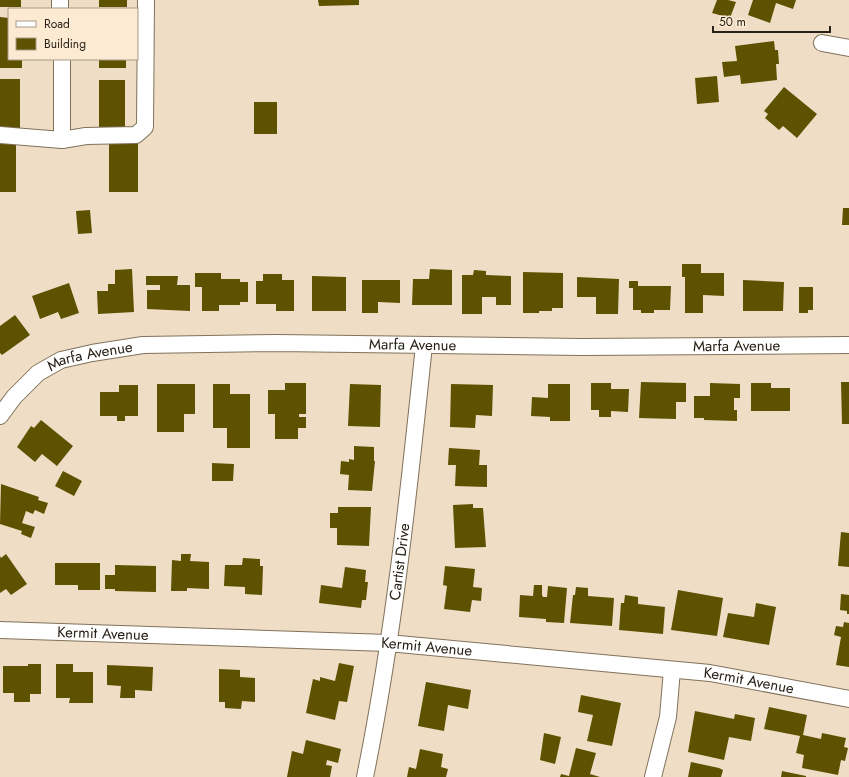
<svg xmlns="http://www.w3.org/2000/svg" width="849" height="777" font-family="Jost,sans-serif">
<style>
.building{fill:#5e5100}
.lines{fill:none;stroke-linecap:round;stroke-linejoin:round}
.minor-casing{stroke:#81725b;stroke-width:18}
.minor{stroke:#fff;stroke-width:16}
.labels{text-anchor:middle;stroke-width:4;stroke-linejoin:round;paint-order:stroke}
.street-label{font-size:15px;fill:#282118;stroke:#fcebd2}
</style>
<rect width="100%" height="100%" fill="#efdec5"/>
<path class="building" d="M 0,0 L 21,0 L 21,7 L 0,7 Z
M 99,0 L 127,0 L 127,7 L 99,7 Z
M 318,0 L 359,0 L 359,5 L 319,6 Z
M 717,0 L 728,0 L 736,2 L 730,18 L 712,13 Z
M 753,0 L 796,0 L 793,9 L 776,3 L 770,23 L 748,15 Z
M 0,17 L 9,18 L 9,59 L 22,59 L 22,68 L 0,68 Z
M 774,41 L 775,50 L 778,50 L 779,64 L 776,64 L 777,80 L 741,84 L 740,75 L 724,77 L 722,62 L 737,61 L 735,46 Z
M 99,59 L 126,59 L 126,68 L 99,68 Z
M 717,76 L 719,102 L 697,104 L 695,78 Z
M 0,79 L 20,79 L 20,128 L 0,128 Z
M 99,80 L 125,80 L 125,129 L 99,129 Z
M 784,87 L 817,114 L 797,138 L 783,126 L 779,130 L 765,118 L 768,114 L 764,111 Z
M 254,102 L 277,102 L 277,134 L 254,134 Z
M 109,140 L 138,140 L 138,192 L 109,192 Z
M 0,142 L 16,142 L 16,192 L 0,192 Z
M 843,208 L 849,208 L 849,225 L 842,225 Z
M 90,210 L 92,233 L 78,234 L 76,211 Z
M 682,264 L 701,264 L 701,273 L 724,273 L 724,296 L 703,295 L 703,313 L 685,313 L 685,277 L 682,277 Z
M 132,269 L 134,312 L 98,314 L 97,291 L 108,291 L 108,284 L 115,284 L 115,270 Z
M 430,269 L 452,270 L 452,305 L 412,305 L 413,279 L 429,279 Z
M 474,270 L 486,271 L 486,275 L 511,276 L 511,305 L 496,305 L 496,297 L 482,297 L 482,314 L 462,314 L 462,275 L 473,275 Z
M 523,272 L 563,273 L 563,308 L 552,308 L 552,311 L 539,311 L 539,313 L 523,313 Z
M 195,273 L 221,273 L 221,279 L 240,279 L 240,282 L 248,282 L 248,302 L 240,302 L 240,305 L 219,305 L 219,311 L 202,311 L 202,287 L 195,287 Z
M 263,274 L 282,274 L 282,280 L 294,280 L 294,311 L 276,311 L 276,304 L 256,304 L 256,281 L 263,281 Z
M 146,276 L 178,276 L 177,285 L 190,285 L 190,311 L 147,309 L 147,290 L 160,290 L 160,285 L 146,285 Z
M 312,276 L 346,277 L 346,311 L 312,311 Z
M 577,277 L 619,279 L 618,314 L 596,314 L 596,297 L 577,297 Z
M 362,280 L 400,280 L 400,303 L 378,302 L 378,313 L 362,313 Z
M 743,280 L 784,282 L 783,311 L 743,311 Z
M 629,281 L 638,281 L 638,286 L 671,286 L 670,310 L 654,310 L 654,313 L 641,313 L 641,310 L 633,310 L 633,288 L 629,288 Z
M 69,283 L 79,313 L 61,319 L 58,312 L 40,319 L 32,296 Z
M 799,287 L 813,287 L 813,310 L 808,310 L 808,313 L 799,313 Z
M 15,315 L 30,335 L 2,355 L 0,353 L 0,326 Z
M 641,382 L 686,383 L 686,402 L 676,402 L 676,419 L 639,418 Z
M 841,382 L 849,382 L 849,424 L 842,424 Z
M 285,383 L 306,383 L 306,414 L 299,414 L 299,417 L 306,417 L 306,428 L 298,428 L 298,439 L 275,439 L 275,414 L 268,414 L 268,390 L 285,390 Z
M 591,383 L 611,383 L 611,389 L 629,389 L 628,412 L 611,411 L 611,417 L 599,417 L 599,410 L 591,410 Z
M 710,383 L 740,384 L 740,398 L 734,398 L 734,410 L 737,410 L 737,421 L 704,420 L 704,418 L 694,418 L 694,396 L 710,396 Z
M 751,383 L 771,383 L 771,388 L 790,388 L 790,411 L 751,411 Z
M 157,384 L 195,384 L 195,414 L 184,414 L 184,432 L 157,432 Z
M 213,384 L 230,384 L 230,394 L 250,394 L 250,448 L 227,448 L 227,428 L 213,428 Z
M 350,384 L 381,385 L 380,427 L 348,426 Z
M 451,384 L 493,385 L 492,416 L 476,415 L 475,428 L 450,427 Z
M 548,384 L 570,384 L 570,421 L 550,421 L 550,417 L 531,416 L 532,397 L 548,398 Z
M 119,385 L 138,385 L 138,416 L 125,416 L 125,421 L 117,421 L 117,416 L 100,416 L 100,392 L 119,392 Z
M 41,420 L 73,446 L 57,466 L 42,454 L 35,462 L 17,447 L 31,426 L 34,428 Z
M 354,446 L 374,447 L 374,461 L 375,461 L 372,491 L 348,490 L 349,475 L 340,474 L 341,461 L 349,462 L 349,459 L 354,460 Z
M 449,448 L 480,450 L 479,465 L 487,465 L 487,487 L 455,486 L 456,465 L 448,465 Z
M 212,463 L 234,464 L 233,481 L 212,481 Z
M 63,471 L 82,481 L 74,496 L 55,486 Z
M 1,484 L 39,497 L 38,500 L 48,503 L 44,514 L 35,510 L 33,514 L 26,511 L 22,523 L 35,527 L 31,538 L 21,534 L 22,531 L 0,524 Z
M 473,504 L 473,508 L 483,508 L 486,547 L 455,548 L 453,505 Z
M 338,507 L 371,507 L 369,546 L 337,545 L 337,528 L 330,528 L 330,513 L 338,513 Z
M 841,532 L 849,533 L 849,567 L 838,566 Z
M 6,554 L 27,584 L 11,595 L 6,589 L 0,593 L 0,556 L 1,558 Z
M 181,554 L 191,554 L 190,561 L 209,562 L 209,589 L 187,588 L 187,591 L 171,591 L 172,560 L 181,561 Z
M 243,558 L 260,559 L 260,566 L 263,566 L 262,595 L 245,594 L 245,587 L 224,586 L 225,565 L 242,565 Z
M 55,563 L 100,563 L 100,590 L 78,590 L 78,585 L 55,585 Z
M 115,565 L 156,566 L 156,592 L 115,591 L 115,589 L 105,589 L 105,575 L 115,575 Z
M 445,566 L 475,569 L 473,587 L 482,588 L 481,601 L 472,600 L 470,612 L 444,609 L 447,586 L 443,585 Z
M 345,567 L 366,570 L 365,582 L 368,582 L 366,600 L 362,600 L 361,608 L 319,603 L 321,585 L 342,588 Z
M 534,585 L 542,585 L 542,595 L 543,597 L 547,597 L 548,586 L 567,588 L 564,623 L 546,622 L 546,619 L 519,617 L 520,595 L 533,596 Z
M 576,587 L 588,588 L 588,596 L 614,598 L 612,626 L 570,623 L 573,595 L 575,595 Z
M 678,590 L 723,598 L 717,636 L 671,630 Z
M 841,594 L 849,595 L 849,614 L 847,614 L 847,611 L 840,610 Z
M 625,595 L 638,597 L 638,604 L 665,607 L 663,634 L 619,630 L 621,603 L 624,603 Z
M 756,603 L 776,607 L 769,645 L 723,637 L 728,613 L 754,617 Z
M 844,622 L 849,623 L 849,667 L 836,665 L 841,637 L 834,635 L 836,626 L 843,627 Z
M 339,663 L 354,666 L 347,702 L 339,701 L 335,720 L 306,713 L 313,679 L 320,681 L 320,677 L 335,681 Z
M 28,664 L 41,664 L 41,694 L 30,694 L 30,702 L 14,702 L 14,693 L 3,693 L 3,666 L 28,666 Z
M 56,664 L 73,664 L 73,672 L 93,672 L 93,703 L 69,703 L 70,698 L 56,698 Z
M 107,665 L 153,667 L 152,691 L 135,690 L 135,698 L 120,698 L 121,686 L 107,685 Z
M 219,669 L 240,670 L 240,677 L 255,678 L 255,702 L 242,701 L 241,709 L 225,708 L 225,702 L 219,702 Z
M 426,682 L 471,690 L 468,709 L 448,705 L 444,731 L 418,726 Z
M 581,695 L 621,703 L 612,746 L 587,741 L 593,715 L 578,712 Z
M 769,707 L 807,715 L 803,735 L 821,739 L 822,733 L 846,738 L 844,747 L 848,748 L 845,761 L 841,760 L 838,775 L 802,768 L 804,755 L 796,753 L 800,736 L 764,729 Z
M 695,711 L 734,719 L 735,714 L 755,718 L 751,741 L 729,737 L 724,760 L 688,752 Z
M 544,733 L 561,737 L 555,764 L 540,760 Z
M 306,740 L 341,749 L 338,763 L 327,760 L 326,765 L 332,766 L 330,777 L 287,777 L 292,751 L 303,754 Z
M 576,748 L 596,753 L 590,774 L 600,777 L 560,777 L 561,774 L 569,776 Z
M 420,749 L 443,754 L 441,767 L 448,769 L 446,777 L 407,777 L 409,767 L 416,769 Z
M 691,762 L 719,768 L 723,770 L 721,777 L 688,777 Z
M 782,771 L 806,776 L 806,777 L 781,777 Z"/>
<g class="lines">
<g class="minor-casing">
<g id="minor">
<path d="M 60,0 L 60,9"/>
<path d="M 822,43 L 849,48"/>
<path d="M 62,59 L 62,140"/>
<path d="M 0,135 L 62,140 L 86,136 L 136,135 L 145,127 L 146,0"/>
<path id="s1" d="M 0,416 L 14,397 L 38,373 L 61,360 L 92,353 L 143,345 L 277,343 L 581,347 L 849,345"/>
<path id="s2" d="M 0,630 L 388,643 L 710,673 L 849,699"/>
<path id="s3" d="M 365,777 C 394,634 409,490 424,345"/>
<path d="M 653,777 L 668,717 L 672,670"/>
</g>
</g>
<use href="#minor" class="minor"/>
</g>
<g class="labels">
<g class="street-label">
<text dy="5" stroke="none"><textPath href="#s1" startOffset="437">Marfa Avenue</textPath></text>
<text dy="5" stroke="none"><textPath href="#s1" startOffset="761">Marfa Avenue</textPath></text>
<text dy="5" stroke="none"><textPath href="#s1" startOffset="113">Marfa Avenue</textPath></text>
<text dy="5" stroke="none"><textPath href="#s3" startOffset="218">Cartist Drive</textPath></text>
<text dy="5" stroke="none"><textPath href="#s2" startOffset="103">Kermit Avenue</textPath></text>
<text dy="5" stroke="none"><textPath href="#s2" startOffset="427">Kermit Avenue</textPath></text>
<text dy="5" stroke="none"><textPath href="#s2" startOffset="751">Kermit Avenue</textPath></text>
</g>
</g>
<rect x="8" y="8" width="130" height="52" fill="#fcebd2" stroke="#a79a88"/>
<rect x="16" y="21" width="20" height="6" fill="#ffffff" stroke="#a79a88"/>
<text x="44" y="28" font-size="12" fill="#282118">Road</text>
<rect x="16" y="38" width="20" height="12" fill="#5e5100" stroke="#a79a88"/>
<text x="44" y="48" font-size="12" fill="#282118">Building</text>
<path d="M713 26v6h117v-6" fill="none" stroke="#282118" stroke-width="2"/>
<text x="719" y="26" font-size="12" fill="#282118" stroke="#fcebd2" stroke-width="3" paint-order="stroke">50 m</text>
</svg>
